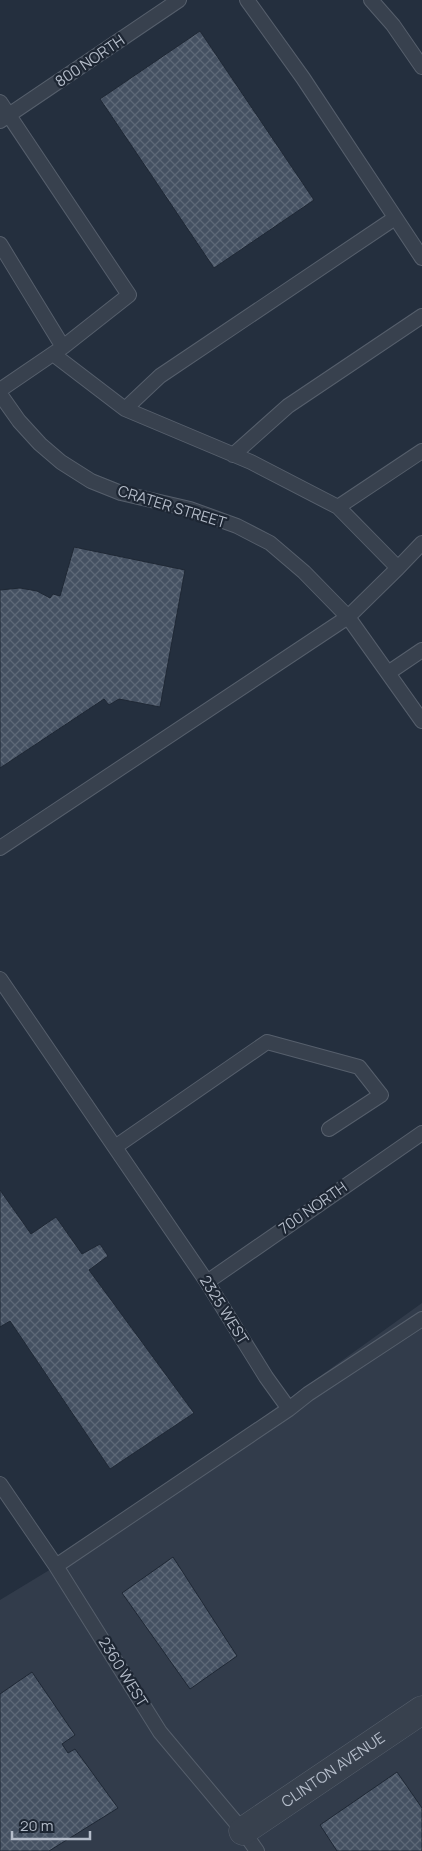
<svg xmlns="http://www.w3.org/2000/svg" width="422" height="1851" font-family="Manrope,sans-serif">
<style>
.airport{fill:#323c4b}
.building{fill:url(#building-cross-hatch);stroke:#1f2835}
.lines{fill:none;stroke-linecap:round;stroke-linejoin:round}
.lane-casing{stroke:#565f6c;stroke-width:16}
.street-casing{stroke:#565f6c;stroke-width:29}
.lane{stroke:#38414e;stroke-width:14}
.street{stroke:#38414e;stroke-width:28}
.labels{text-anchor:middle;stroke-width:4.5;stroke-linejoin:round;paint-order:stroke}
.street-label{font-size:15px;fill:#b4bcc9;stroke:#1d2633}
</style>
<defs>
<pattern id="building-cross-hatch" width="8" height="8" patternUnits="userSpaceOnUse" patternTransform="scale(1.25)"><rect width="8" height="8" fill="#455162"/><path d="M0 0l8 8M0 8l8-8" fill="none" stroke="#5d6877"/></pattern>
</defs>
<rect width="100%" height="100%" fill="#242f3e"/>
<path class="airport" d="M 422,1303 L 422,1851 L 0,1851 L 0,1600 L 56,1566 Z"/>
<path class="building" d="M 200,31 L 314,200 L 214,268 L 100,99 Z
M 74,547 L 185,570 L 160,707 L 119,699 L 109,705 L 104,699 L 0,768 L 0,590 L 20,588 L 37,591 L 50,598 L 53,594 L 60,596 Z
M 0,1190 L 31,1234 L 56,1217 L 82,1254 L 100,1244 L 108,1256 L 89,1270 L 194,1413 L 110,1469 L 10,1321 L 0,1327 Z
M 173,1557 L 237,1656 L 190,1689 L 122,1593 Z
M 32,1672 L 75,1735 L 62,1744 L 68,1753 L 75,1749 L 118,1808 L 49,1851 L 0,1851 L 0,1694 Z
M 397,1772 L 422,1808 L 422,1851 L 337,1851 L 320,1825 Z"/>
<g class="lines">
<g class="lane-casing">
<path id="lane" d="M 247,0 L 303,78 L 422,258
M 371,0 L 393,25 L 422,67
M 0,102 L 129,295 L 63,347
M 0,121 L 179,0
M 0,244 L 63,347 L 0,390
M 0,394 L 19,421 L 40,444 L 61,462 L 91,481 L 121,493 L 190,509 L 237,526 L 270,543 L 304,572 L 348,617 L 422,721
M 125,409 L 160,376 L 395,218
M 233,455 L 288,406 L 422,316
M 338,507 L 422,451
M 398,568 L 422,543
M 388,673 L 422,650
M 0,848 L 348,617 L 398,568 L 338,507 L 251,462 L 125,409 L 53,354
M 0,979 L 207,1282 L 266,1377 L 289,1409 L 56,1566
M 115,1147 L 267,1042 L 359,1067 L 381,1095 L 329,1129
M 207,1282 L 422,1133
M 289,1409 L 308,1394 L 422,1319
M 0,1484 L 56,1566 L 160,1732 L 243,1831 L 257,1851"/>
</g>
<g class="street-casing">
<g id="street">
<path id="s1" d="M 243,1831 L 422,1710"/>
</g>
</g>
<use href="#lane" class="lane"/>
<use href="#street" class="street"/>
</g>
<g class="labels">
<g class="street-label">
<text transform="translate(90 61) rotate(-34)" y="5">800 NORTH</text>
<text transform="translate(172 507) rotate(17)" y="5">CRATER STREET</text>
<text transform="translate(313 1208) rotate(-35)" y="5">700 NORTH</text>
<text transform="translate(224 1310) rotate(58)" y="5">2325 WEST</text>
<text transform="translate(123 1672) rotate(58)" y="5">2360 WEST</text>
<text dy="5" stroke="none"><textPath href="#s1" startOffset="109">CLINTON AVENUE</textPath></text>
</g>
</g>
<path d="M12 1831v8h78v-8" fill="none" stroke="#b4bcc9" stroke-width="2.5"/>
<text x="20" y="1831" font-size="15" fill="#b4bcc9" stroke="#1d2633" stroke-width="4" paint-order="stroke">20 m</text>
</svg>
